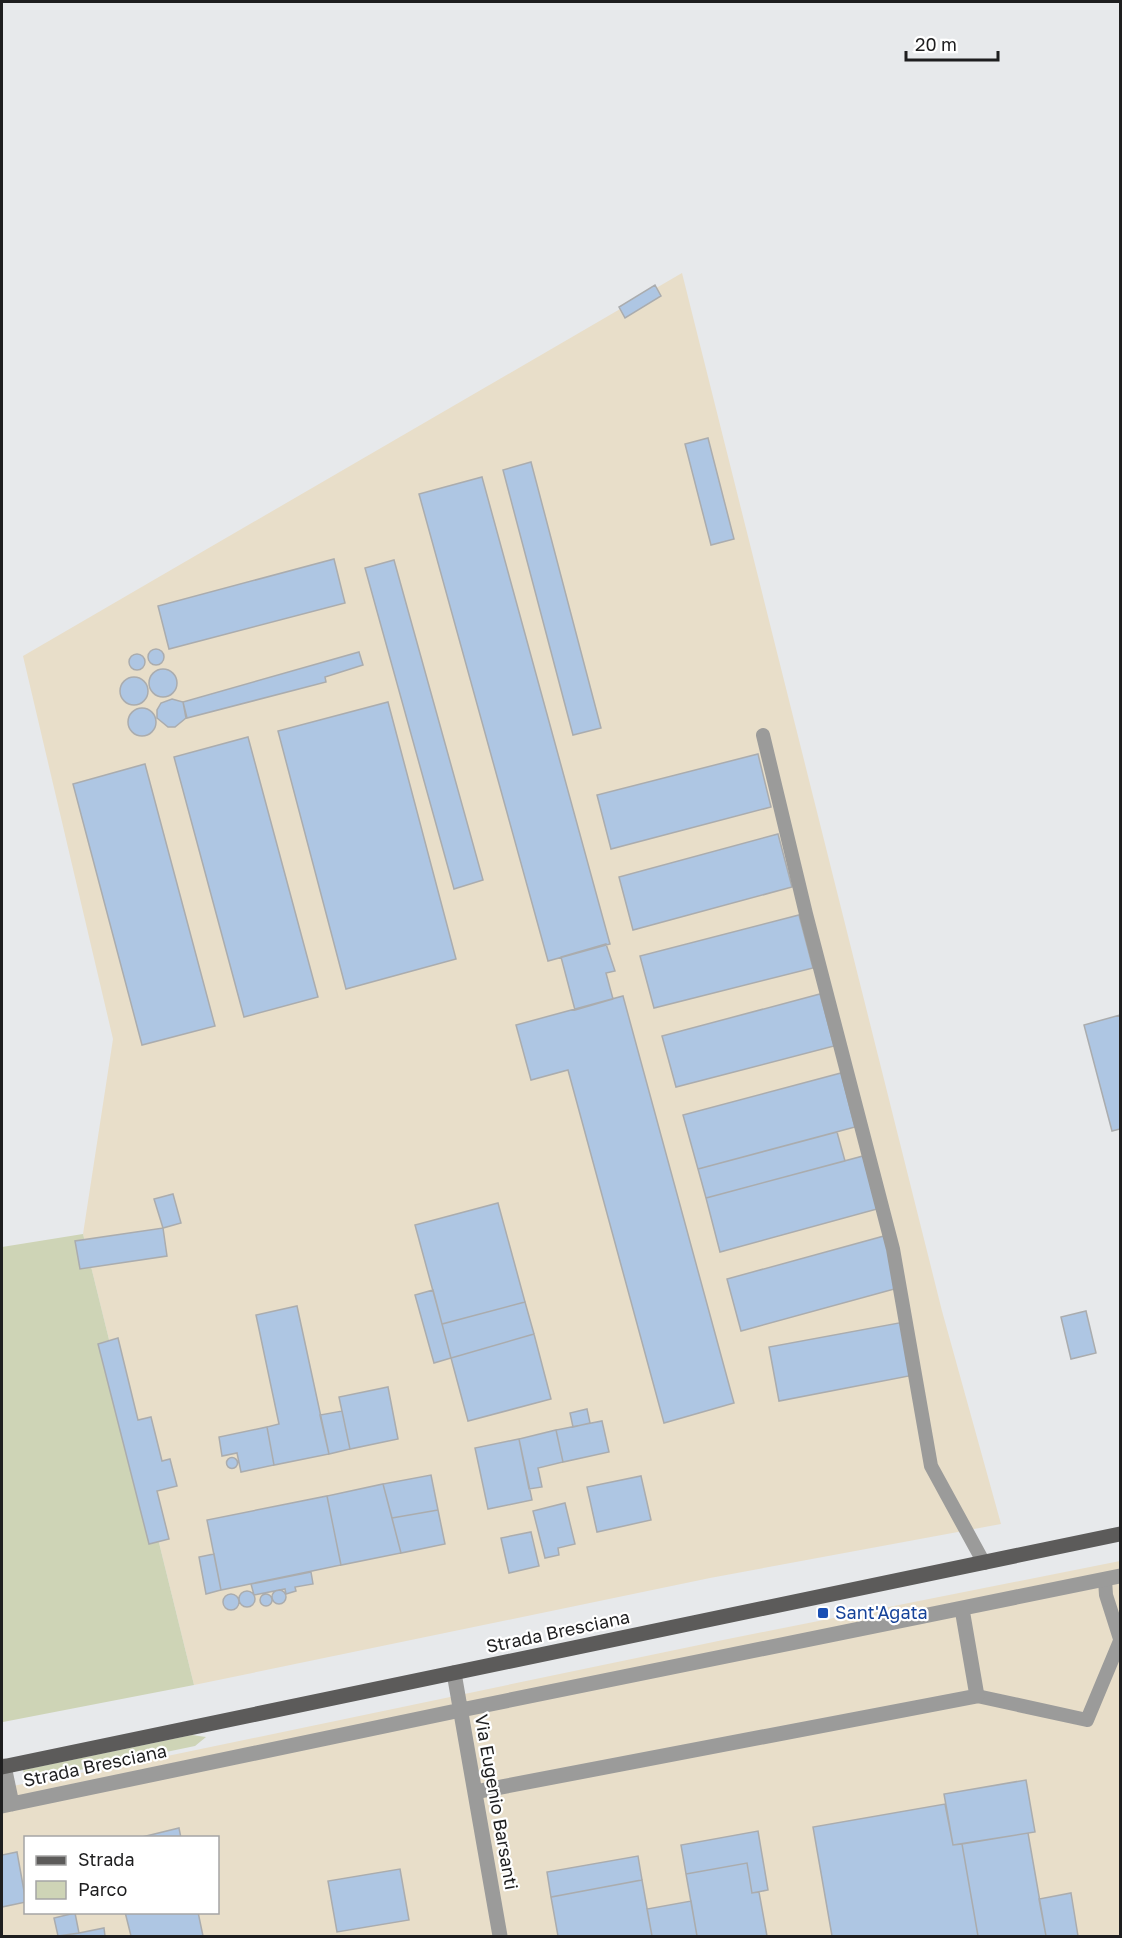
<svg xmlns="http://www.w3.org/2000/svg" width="1122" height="1938" font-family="'Golos Text',sans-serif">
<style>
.industrial{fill:#e8dec9;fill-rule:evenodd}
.green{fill:#ced4b6}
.building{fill:#aec6e3;stroke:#aaacae;stroke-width:1.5}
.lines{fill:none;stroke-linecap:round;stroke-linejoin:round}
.service{stroke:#9b9b9a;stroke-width:14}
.minor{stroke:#9b9b9a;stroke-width:15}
.primary{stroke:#5c5b5a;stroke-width:15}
.transit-dot{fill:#1a4fb4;stroke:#fff;stroke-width:2}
.labels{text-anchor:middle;stroke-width:4.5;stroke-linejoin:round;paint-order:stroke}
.transit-label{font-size:18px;fill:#164399;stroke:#fff;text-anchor:start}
.street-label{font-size:18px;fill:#1e1e1f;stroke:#fff}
</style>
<rect width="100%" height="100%" fill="#e7e9eb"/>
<path class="industrial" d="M 682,273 L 942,1311 L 1001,1524 L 710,1578 L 194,1685 L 83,1234 L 113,1039 L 23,656 Z
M 1120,1561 L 1120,1936 L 2,1936 L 2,1788 L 148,1760 L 723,1640 ZM 26,1838 L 218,1838 L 218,1912 L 26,1912 Z"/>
<path class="green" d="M 83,1234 L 194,1685 L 3,1722 L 2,1247 Z
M 192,1735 L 206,1737 L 195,1746 L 26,1781 L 23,1770 Z"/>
<path class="building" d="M 655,285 L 661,296 L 625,318 L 619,307 Z
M 708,438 L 734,539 L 711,545 L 685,444 Z
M 531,462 L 601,728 L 573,735 L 503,470 Z
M 482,477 L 610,944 L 548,961 L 419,494 Z
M 334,559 L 345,603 L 169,649 L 158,606 Z
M 394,560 L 483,880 L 454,889 L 365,568 Z
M148 657a8 8 0 1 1 16 0a8 8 0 1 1-16 0Z
M 359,652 L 363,665 L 325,677 L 326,682 L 187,718 L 183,702 Z
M129 662a8 8 0 1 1 16 0a8 8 0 1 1-16 0Z
M149 683a14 14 0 1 1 28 0a14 14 0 1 1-28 0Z
M120 691a14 14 0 1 1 28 0a14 14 0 1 1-28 0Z
M 172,699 L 183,702 L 186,718 L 175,727 L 168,727 L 157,718 L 157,710 L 161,703 Z
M 388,702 L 456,959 L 346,989 L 278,731 Z
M128 722a14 14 0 1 1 28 0a14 14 0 1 1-28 0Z
M 248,737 L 318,997 L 244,1017 L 174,757 Z
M 758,754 L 771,807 L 611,849 L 597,795 Z
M 145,764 L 215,1026 L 142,1045 L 73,784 Z
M 778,834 L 792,887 L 633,930 L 619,877 Z
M 799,915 L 813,968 L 654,1008 L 640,956 Z
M 606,944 L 615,971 L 606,973 L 613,999 L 575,1010 L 561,957 Z
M 820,994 L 834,1046 L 676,1087 L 662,1036 Z
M 623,996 L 734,1403 L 664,1423 L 568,1070 L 531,1080 L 516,1025 Z
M 1120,1015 L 1120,1129 L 1112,1131 L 1084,1025 Z
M 841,1073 L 855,1127 L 698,1169 L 683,1115 Z
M 837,1132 L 845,1161 L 706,1198 L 698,1169 Z
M 863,1156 L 877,1209 L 720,1252 L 706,1198 Z
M 173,1194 L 181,1223 L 163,1228 L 154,1199 Z
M 498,1203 L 525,1302 L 442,1324 L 415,1225 Z
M 163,1228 L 167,1256 L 80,1269 L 75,1241 Z
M 884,1236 L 898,1288 L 741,1331 L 727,1279 Z
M 433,1290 L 451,1358 L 434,1363 L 415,1295 Z
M 525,1302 L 534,1334 L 451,1358 L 442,1324 Z
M 297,1306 L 329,1454 L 274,1465 L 267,1427 L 279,1424 L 256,1315 Z
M 1086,1311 L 1096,1353 L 1071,1359 L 1061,1317 Z
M 904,1322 L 914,1375 L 779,1401 L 769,1347 Z
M 534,1334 L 551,1399 L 468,1421 L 451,1358 Z
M 118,1338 L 138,1420 L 151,1417 L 162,1461 L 170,1459 L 177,1486 L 157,1491 L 169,1539 L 149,1544 L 98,1344 Z
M 388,1387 L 398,1439 L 350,1449 L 339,1397 Z
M 587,1409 L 590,1423 L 573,1427 L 570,1413 Z
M 342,1411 L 350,1449 L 329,1454 L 320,1415 Z
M 602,1421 L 609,1452 L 563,1462 L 556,1430 Z
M 267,1427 L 274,1465 L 241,1472 L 237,1453 L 222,1456 L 219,1437 Z
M 556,1430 L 563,1462 L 538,1468 L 542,1487 L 529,1489 L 519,1439 Z
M 519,1439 L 532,1500 L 488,1509 L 475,1448 Z
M226.5 1463a5.5 5.5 0 1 1 11 0a5.5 5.5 0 1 1-11 0Z
M 431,1475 L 438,1510 L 392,1518 L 383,1484 Z
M 641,1476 L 651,1520 L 597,1532 L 587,1487 Z
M 383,1484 L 401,1553 L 341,1565 L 327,1496 Z
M 327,1496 L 341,1565 L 221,1590 L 207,1520 Z
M 565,1503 L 575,1544 L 558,1548 L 559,1555 L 545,1558 L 533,1511 Z
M 438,1510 L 445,1544 L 401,1553 L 392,1518 Z
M 531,1532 L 539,1566 L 509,1573 L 501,1538 Z
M 214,1554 L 221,1590 L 206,1594 L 199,1557 Z
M 311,1572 L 313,1584 L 295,1587 L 296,1591 L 286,1594 L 285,1589 L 254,1595 L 251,1584 Z
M272 1597a7 7 0 1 1 14 0a7 7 0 1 1-14 0Z
M239 1599a8 8 0 1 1 16 0a8 8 0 1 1-16 0Z
M260 1600a6 6 0 1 1 12 0a6 6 0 1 1-12 0Z
M223 1602a8 8 0 1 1 16 0a8 8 0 1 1-16 0Z
M 1026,1780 L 1035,1832 L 953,1845 L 944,1794 Z
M 945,1804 L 953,1845 L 962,1844 L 978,1936 L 832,1936 L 813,1827 Z
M 179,1828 L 181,1838 L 138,1838 Z
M 758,1831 L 768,1890 L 752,1893 L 747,1863 L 686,1874 L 681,1845 Z
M 1028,1833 L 1046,1936 L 978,1936 L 962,1844 Z
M 17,1852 L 26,1902 L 2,1907 L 2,1855 Z
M 638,1856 L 642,1880 L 551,1897 L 547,1872 Z
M 747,1863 L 752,1893 L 759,1892 L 767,1936 L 697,1936 L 686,1874 Z
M 400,1869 L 409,1920 L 337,1932 L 328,1881 Z
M 642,1880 L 652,1936 L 558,1936 L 551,1897 Z
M 1071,1893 L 1078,1936 L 1046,1936 L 1039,1899 Z
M 691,1901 L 697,1936 L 652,1936 L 647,1909 Z
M 125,1912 L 198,1912 L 203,1936 L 131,1936 Z
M 75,1913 L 79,1933 L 58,1936 L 54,1918 Z
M 104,1928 L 105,1936 L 63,1936 L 79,1933 Z"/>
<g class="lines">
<path class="service" d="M 763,735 L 806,914 L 893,1249 L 931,1466 L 984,1563
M 1105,1580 L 1106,1595 L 1120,1639
M 977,1696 L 1087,1720 L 1120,1641"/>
<path class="minor" d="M 454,1673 L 500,1936
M 4,1766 L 12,1804
M 475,1792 L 977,1696 L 962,1609
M 2,1806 L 461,1710 L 1120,1576"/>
<path class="primary" d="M 2,1767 L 1120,1534"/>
</g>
<rect class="transit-dot" x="817" y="1607" width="12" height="12" rx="3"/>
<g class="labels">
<g class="transit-label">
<text x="835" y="1619">Sant'Agata</text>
</g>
<g class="street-label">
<text transform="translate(558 1632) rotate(-12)" y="6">Strada Bresciana</text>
<text transform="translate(95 1766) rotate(-12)" y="6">Strada Bresciana</text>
<text transform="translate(496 1802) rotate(80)" y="6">Via Eugenio Barsanti</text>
</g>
</g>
<rect width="1122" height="1938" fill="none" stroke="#1e1e1f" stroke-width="6"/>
<rect x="24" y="1836" width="195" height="78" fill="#ffffff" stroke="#a5a5a5" stroke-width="1.5"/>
<rect x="36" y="1856" width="30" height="9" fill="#5c5b5a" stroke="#a5a5a5" stroke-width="1.5"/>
<text x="78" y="1866" font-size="18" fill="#1e1e1f">Strada</text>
<rect x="36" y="1881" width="30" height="18" fill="#ced4b6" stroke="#a5a5a5" stroke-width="1.5"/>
<text x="78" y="1896" font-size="18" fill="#1e1e1f">Parco</text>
<path d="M906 51v9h92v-9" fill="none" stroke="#1e1e1f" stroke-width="3"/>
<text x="915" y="51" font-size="18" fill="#1e1e1f" stroke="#ffffff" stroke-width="4.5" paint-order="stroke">20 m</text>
</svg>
